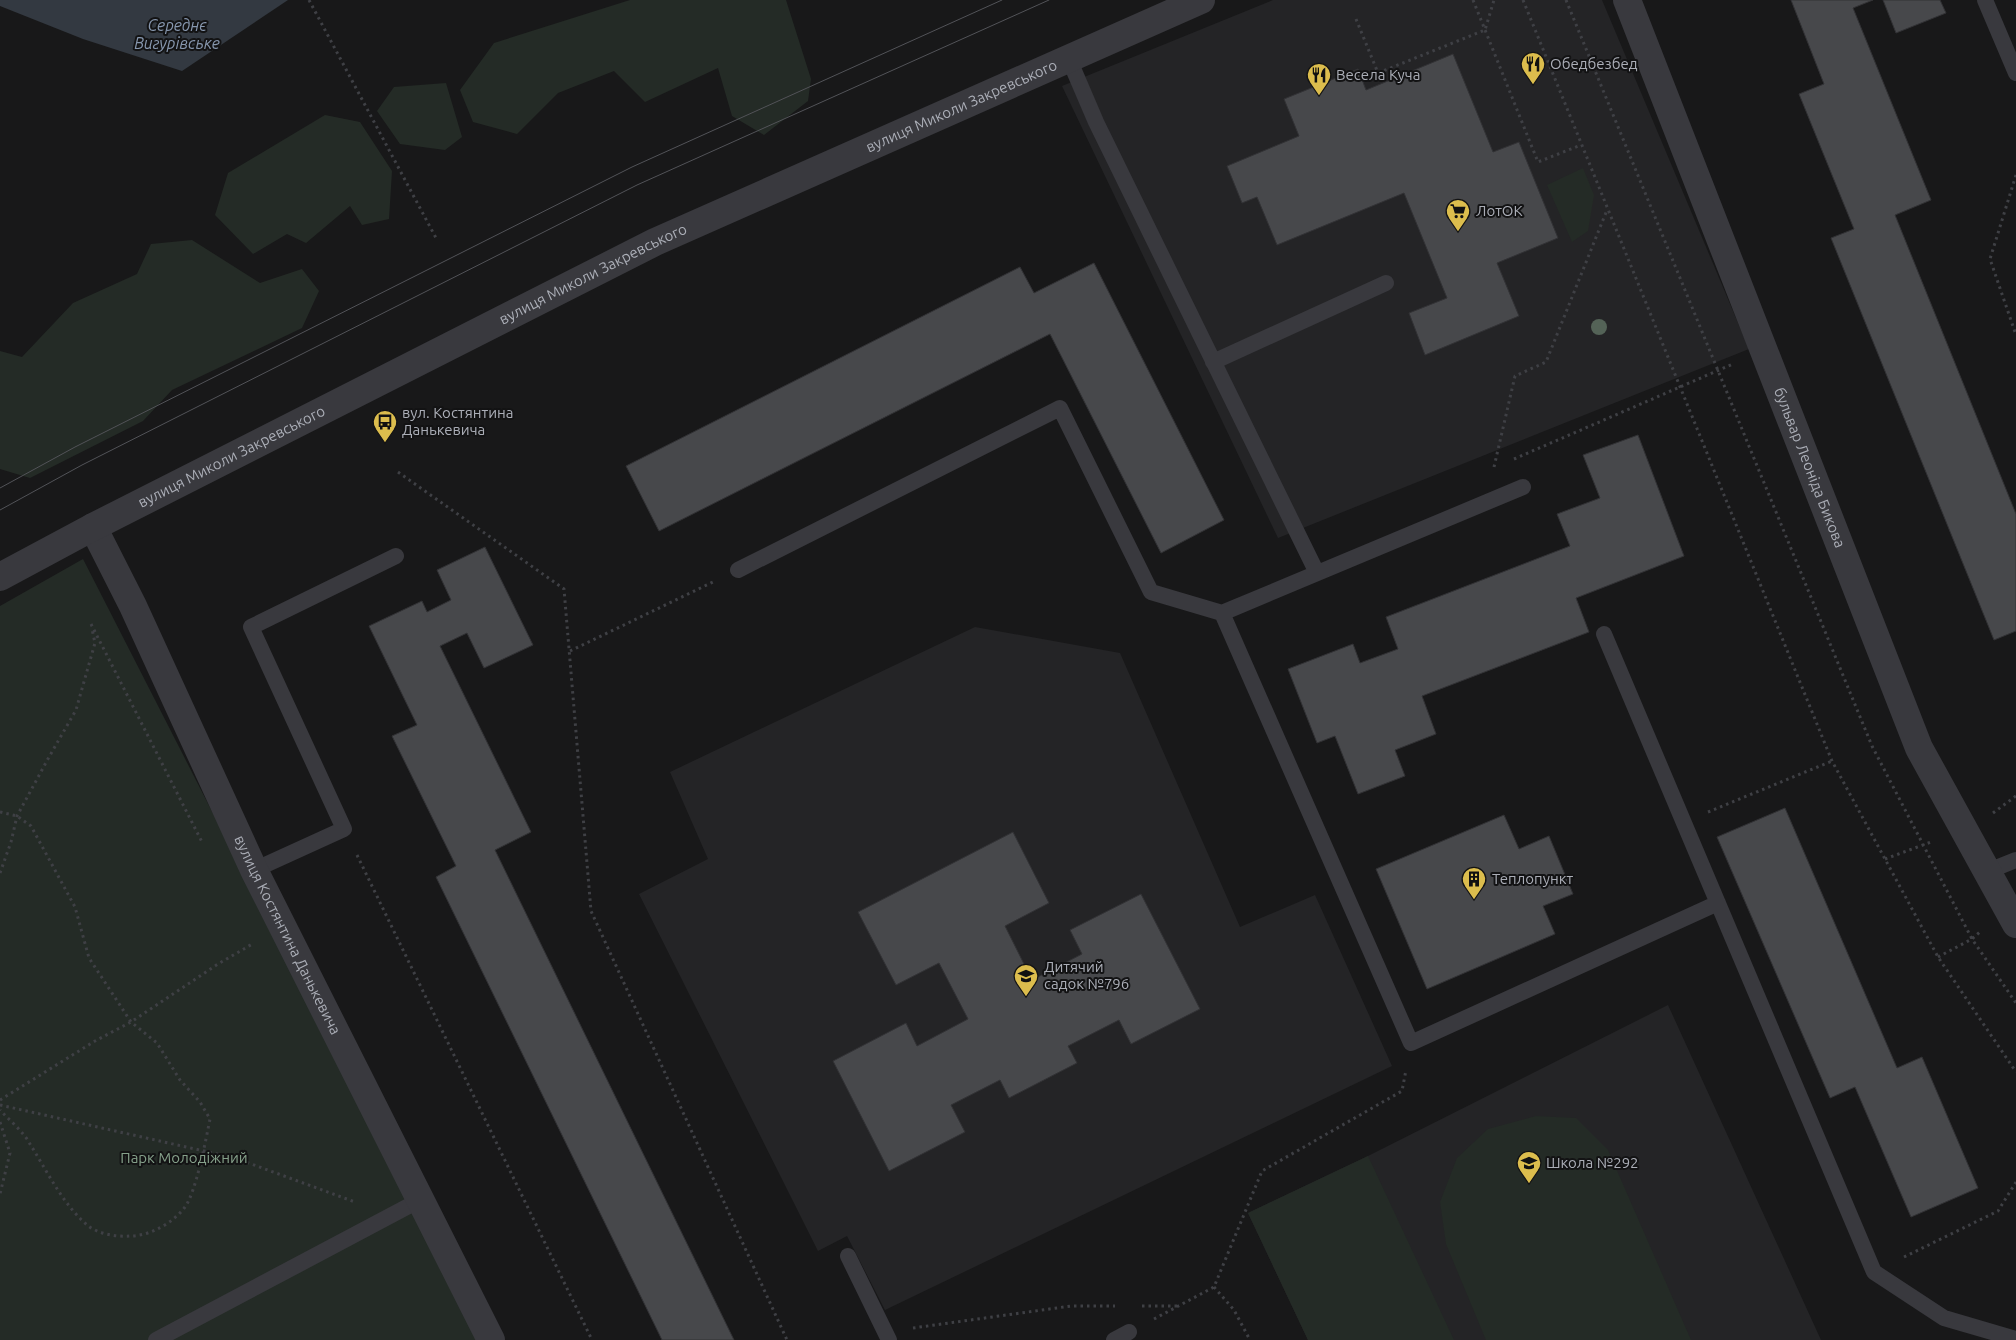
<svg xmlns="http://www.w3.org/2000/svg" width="2016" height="1340" font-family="Ubuntu,sans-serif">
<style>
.built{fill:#242426}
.green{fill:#242b26}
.water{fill:#333941}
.building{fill:#47484b;stroke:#323235}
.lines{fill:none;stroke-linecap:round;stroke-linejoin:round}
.path{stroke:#3f4045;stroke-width:3;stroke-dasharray:2.5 4;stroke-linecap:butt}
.service{stroke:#39393e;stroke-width:16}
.minor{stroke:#39393e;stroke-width:28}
.tertiary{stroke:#39393e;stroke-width:28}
.tram{stroke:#525358;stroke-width:1}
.tree{fill:#546357}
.labels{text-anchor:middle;stroke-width:4;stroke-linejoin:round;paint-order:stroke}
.poi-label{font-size:15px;fill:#abaeb7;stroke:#131314;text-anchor:start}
.street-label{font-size:15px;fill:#abaeb7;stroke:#131314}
.park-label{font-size:15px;fill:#85a08a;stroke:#131314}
.water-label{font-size:16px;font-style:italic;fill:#8797ae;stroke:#131314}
</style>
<rect width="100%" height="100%" fill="#181819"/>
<path class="built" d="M 1273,0 L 1602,0 L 1749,349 L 1278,538 L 1062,86 Z
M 975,627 L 1120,653 L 1240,927 L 1315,895 L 1392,1066 L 885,1310 L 847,1236 L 818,1251 L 639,894 L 708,859 L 670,772 Z
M 1668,1005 L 1821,1340 L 1308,1340 L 1248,1213 L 1368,1156 Z"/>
<path class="green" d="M 630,0 L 786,0 L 811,79 L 808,101 L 764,135 L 732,116 L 718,68 L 645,102 L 614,71 L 558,93 L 517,134 L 473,122 L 460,90 L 494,43 Z
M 446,83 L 462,137 L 445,150 L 400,144 L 377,111 L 394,87 Z
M 325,115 L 360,122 L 392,171 L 389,219 L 362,225 L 350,206 L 306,243 L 287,234 L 253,254 L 215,215 L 228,173 Z
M 1583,168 L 1594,195 L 1588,231 L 1572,242 L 1547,185 Z
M 192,240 L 260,283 L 302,269 L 319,291 L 302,328 L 172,390 L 143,421 L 30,478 L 0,469 L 0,351 L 22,357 L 73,303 L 137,274 L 151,244 Z
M 83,559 L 482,1340 L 0,1340 L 0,606 Z
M 1536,1116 L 1576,1118 L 1608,1150 L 1691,1340 L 1486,1340 L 1446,1244 L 1440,1202 L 1457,1158 L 1488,1129 Z
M 1368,1156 L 1454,1340 L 1308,1340 L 1248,1213 Z"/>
<path class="water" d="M 0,0 L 288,0 L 182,71 L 83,39 L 0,6 Z"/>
<path class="building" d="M 1791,0 L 1873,0 L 1853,8 L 1931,200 L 1895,215 L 2016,514 L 2016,631 L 1994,640 L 1831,238 L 1854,229 L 1799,94 L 1824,84 Z
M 1883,0 L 1940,0 L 1946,13 L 1896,33 Z
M 1453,54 L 1493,152 L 1519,142 L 1558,238 L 1497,263 L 1519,316 L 1425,355 L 1409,313 L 1447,298 L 1404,193 L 1277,245 L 1257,197 L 1242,203 L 1227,166 L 1299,136 L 1284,99 L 1358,69 L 1366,90 Z
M 1094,263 L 1224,520 L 1161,553 L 1050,334 L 659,531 L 626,466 L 1020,267 L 1034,293 Z
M 1638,435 L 1684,556 L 1576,598 L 1589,632 L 1422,696 L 1436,734 L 1395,750 L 1405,776 L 1358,794 L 1335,736 L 1317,743 L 1288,669 L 1353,644 L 1360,663 L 1398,649 L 1386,617 L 1570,546 L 1557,514 L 1600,498 L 1583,455 Z
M 485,547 L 533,645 L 484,668 L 467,633 L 440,646 L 531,832 L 495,850 L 734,1340 L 662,1340 L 436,877 L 456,866 L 392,736 L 417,725 L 369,626 L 422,601 L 427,612 L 451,600 L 437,570 Z
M 1785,808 L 1897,1068 L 1922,1057 L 1978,1188 L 1911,1217 L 1855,1087 L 1830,1098 L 1717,837 Z
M 1504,815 L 1519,849 L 1549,836 L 1573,894 L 1543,906 L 1555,934 L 1427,989 L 1376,869 Z
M 1013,832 L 1049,903 L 1005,926 L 1032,980 L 1082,954 L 1070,930 L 1141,894 L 1200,1009 L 1131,1044 L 1119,1020 L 1068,1046 L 1077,1063 L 1009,1098 L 1000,1080 L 951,1105 L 965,1132 L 889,1171 L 833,1061 L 906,1023 L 917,1046 L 968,1019 L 939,963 L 896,985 L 858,912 Z"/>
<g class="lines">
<path class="path" d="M 309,0 L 436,238
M 1473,0 L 1538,162 L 1581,145
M 1523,0 L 1832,761 L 1938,957 L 2016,1072
M 1566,0 L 1872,746 L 1972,939 L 2016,1003
M 1356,19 L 1378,73 L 1485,30 L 1494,0
M 2016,175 L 1990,259 L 2016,335
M 1514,459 L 1733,364
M 1494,467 L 1515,376 L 1546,362 L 1607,210
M 398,472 L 564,589 L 591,911 L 787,1340
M 91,624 L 202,842
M 570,651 L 715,581
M 0,812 L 17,816 L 31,826 L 75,907 L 89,958 L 131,1022 L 157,1043 L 180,1080 L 200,1102 L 210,1119 C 206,1139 196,1192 185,1207 C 173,1223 150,1236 130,1236 C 116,1237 98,1234 87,1225 C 62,1203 47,1171 30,1144 C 23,1131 10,1121 0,1110
M 1708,812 L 1832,761
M 1993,813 L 2016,796
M 357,855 L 592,1340
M 1885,859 L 1931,842
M 0,873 L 11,842 L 17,816 L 49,757 L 76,710 L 95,643 L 92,629
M 1938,957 L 1972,939 L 1982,930
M 0,1100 L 95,1041 L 131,1022 L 218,964 L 254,943
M 0,1105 L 235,1158 L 355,1202
M 0,1122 L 10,1153 L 0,1194
M 1904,1257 L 1998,1211 L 2016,1182
M 1214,1287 L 1234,1310 L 1250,1340
M 1142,1306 L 1178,1306
M 1154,1319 L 1214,1287 L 1262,1171 L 1402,1091 L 1406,1070
M 913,1328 L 1071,1306 L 1115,1306"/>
<path class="service" d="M 1985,0 L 2016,73
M 1069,59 L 1096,122 L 1317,573
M 1213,362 L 1386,283
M 738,570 L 1060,408 L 1151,592 L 1222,613 L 1523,487
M 1222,613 L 1411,1043 L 1718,903
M 1604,634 L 1874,1272 L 1944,1318 L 2016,1339
M 254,870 L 344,829 L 251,627 L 396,556
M 1986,872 L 2016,860
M 848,1256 L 889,1340
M 156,1340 L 420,1200
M 1114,1340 L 1129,1332"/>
<g class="minor">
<path id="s1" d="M 1627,0 L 1919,748 L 2016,924"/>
<path id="s2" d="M 93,527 L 133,606 L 254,870 L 491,1340"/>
</g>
<path class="tertiary" id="s3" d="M 0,577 L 93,527 L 655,242 L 1201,0"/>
<path class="tram" d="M 0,488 L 75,447 L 632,167 L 1002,0
M 0,510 L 82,465 L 637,185 L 1049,0"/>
</g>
<circle class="tree" cx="1599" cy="327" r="8"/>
<defs>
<g id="restaurant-pin" transform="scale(1.25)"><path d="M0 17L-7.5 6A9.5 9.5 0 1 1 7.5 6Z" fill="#dcbd4d" stroke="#131314"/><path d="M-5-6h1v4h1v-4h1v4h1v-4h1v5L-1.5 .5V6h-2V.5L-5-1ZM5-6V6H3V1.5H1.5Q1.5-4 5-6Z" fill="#111"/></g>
<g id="supermarket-pin" transform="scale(1.25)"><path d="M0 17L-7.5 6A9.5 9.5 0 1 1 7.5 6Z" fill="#dcbd4d" stroke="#131314"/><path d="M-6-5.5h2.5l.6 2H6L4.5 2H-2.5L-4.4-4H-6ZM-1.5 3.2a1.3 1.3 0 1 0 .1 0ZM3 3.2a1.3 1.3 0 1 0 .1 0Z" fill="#111"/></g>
<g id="bus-pin" transform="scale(1.25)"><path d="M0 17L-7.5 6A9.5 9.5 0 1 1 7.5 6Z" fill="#dcbd4d" stroke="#131314"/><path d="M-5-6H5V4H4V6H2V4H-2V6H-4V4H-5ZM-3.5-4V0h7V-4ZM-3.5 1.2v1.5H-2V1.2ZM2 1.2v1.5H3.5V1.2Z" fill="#111"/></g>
<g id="building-pin" transform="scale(1.25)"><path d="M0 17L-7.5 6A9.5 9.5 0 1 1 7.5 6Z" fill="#dcbd4d" stroke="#131314"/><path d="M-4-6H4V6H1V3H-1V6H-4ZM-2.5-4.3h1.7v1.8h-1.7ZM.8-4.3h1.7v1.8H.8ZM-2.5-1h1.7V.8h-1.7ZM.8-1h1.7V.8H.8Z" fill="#111"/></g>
<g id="school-pin" transform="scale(1.25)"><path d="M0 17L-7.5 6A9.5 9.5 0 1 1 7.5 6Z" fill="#dcbd4d" stroke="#131314"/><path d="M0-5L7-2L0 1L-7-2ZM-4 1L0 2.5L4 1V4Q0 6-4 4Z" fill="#111"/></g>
</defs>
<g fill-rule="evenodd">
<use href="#restaurant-pin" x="1533" y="64"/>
<use href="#restaurant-pin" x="1319" y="75"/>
<use href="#supermarket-pin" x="1458" y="211"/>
<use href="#bus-pin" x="385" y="422"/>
<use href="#building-pin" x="1474" y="879"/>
<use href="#school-pin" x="1026" y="976"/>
<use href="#school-pin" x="1529" y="1163"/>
</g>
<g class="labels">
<g class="poi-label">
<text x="1550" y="69">Обедбезбед</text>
<text x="1336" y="80">Весела Куча</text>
<text x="1476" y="216">ЛотОК</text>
<text x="402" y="418">вул. Костянтина<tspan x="402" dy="17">Данькевича</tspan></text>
<text x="1492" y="884">Теплопункт</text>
<text x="1044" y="972">Дитячий<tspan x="1044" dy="17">садок №796</tspan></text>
<text x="1546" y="1168">Школа №292</text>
</g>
<g class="street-label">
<text dy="5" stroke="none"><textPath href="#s3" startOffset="1071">вулиця Миколи Закревського</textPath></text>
<text dy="5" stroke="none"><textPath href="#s3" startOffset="666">вулиця Миколи Закревського</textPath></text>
<text dy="5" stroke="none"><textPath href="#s3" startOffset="261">вулиця Миколи Закревського</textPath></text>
<text dy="5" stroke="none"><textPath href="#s1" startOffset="502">бульвар Леоніда Бикова</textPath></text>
<text dy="5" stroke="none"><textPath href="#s2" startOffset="452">вулиця Костянтина Данькевича</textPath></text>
</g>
<g class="park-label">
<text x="184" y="1163">Парк Молодіжний</text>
</g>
<g class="water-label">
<text x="177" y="31">Середнє<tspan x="177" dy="18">Вигурівське</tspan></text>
</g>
</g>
</svg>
